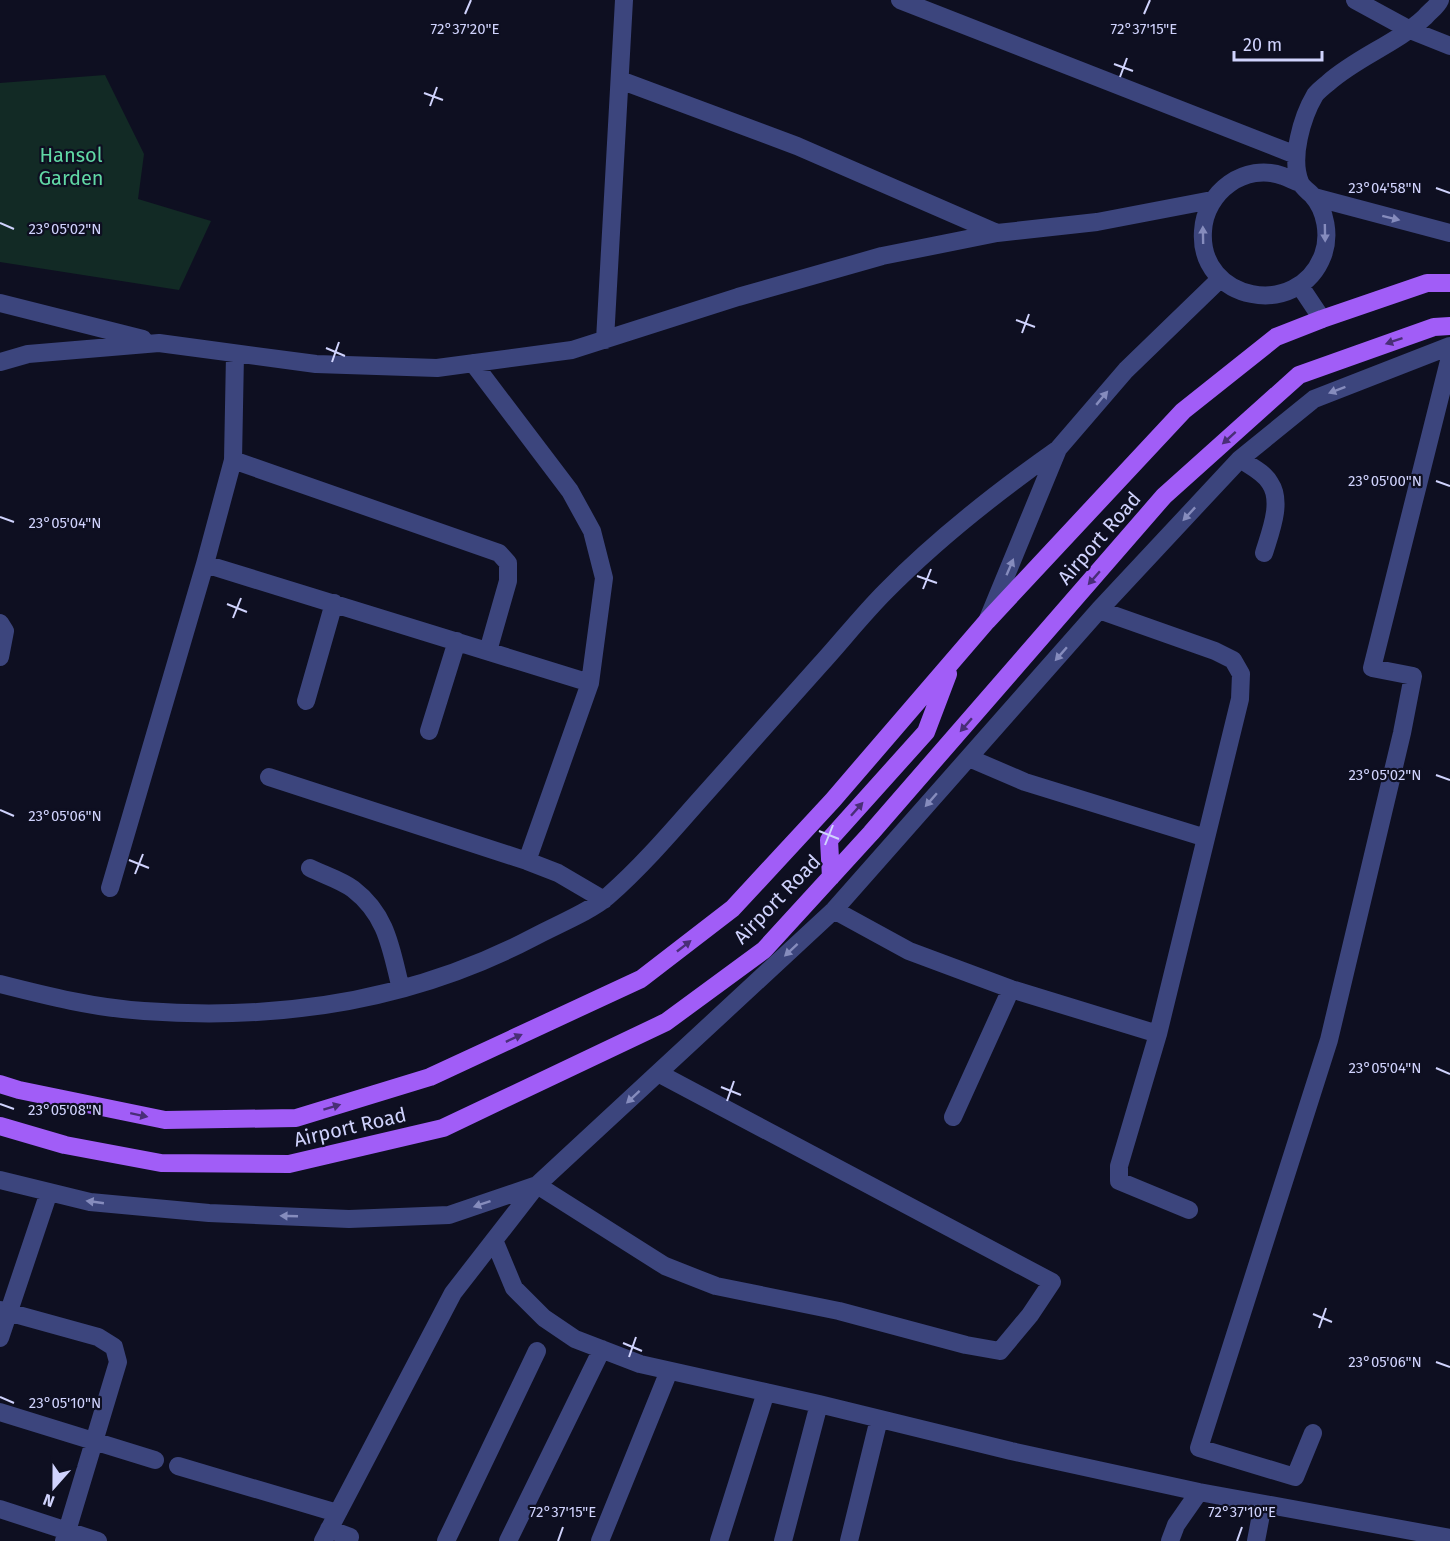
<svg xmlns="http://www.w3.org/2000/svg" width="1450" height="1541" font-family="'Fira Sans',sans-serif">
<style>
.green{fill:#122a25}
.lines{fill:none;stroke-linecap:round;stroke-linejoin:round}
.minor{stroke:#3c457d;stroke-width:18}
.major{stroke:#a15df7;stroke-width:18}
.oneway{fill:#868cbd}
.oneway2{fill:#492e77}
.ticks{fill:none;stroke:#d0d3fd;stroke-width:2}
.labels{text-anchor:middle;stroke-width:4.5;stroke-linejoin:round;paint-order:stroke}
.park-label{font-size:20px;fill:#61d8a5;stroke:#0e0f21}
.street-label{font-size:20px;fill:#d0d3fd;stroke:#0e0f21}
.ticks-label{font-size:15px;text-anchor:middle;fill:#d0d3fd;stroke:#0e0f21;stroke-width:4.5;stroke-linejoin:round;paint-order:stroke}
</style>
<rect width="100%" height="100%" fill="#0e0f21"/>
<path class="green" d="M 105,75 L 144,154 L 138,199 L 211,221 L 179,290 L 0,262 L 0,83 Z"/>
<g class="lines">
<path class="minor" d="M 900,0 L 1296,155
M 1355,0 L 1410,30 L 1450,46
M 620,80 L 797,146 L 997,233
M 1300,183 C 1294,181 1289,178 1283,176 C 1245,162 1205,192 1203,231 C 1198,301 1298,321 1323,255 C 1330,236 1326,210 1312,195 C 1308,191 1302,187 1300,182 C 1290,158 1302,117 1315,95 C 1318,91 1323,87 1328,83 C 1357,57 1396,44 1425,17 C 1430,11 1437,7 1440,0
M 1314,197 L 1450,233
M 1300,286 L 1322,319
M 0,303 L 143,339
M 605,340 L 624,0
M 235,354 L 233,460 L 205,564 L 590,683
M 0,362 L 28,354 L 159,343 L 316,364 L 437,368 L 572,350 L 738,297 L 882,256 L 997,233 L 1097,222 L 1212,200
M 473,363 L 570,491 L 592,531 L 604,578 L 590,683 L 527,861
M 1240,459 C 1250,466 1264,472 1270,483 C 1283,502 1270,533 1264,553
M 233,460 L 499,553 L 508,563 L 508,581 L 488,651
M 1099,610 L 1215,651 L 1233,660 L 1241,674 L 1240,699 L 1158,1034 L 1119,1166 L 1119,1181 L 1189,1210
M 988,619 L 1058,449 L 1126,370 L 1220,279
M 0,623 L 5,631 L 0,657
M 306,701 L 334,603
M 429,731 L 457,641
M 969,758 L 1025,782 L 1206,838
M 269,777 L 527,861 L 558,873 L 604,900
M 310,868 C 324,875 341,880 353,889 C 388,916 391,950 401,989
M 110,888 L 205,564
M 834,910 L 909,951 L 1011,989 L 1158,1034
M 0,984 C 47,996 95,1008 144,1011 C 280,1021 412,1001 534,937 C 554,926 591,911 607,897 C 639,869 667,837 695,805 C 736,759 777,713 818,667 C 841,642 862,615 886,591 C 939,537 997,492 1058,449
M 953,1117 L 1011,989
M 0,1180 L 90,1202 L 209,1213 L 349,1219 L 449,1215 L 537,1185
M 537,1185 L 665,1266 L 716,1286 L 839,1311 L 966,1345 L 1000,1351 L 1030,1315 L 1052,1282 L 658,1073
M 494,1240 L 514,1288 L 544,1318 L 575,1339 L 640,1364 L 819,1404 L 1011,1451 L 1199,1492 L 1450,1538
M 0,1310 L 98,1337 L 114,1347 L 118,1362 L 64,1541
M 0,1338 L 49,1192
M 0,1412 L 155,1460
M 1313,1433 L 1295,1477 L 1199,1448 L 1329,1040 L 1402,733 L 1413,676 L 1372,668 L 1450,357
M 178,1466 L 337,1513
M 0,1509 L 98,1541
M 329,1529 L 350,1537
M 323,1541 L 453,1293 L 537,1185 L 834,910 L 1099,610 L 1240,459 L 1314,399 L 1450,346
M 446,1541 L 537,1351
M 508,1541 L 602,1349
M 600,1541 L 669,1371
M 719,1541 L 766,1392
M 783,1541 L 819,1404
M 849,1541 L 879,1419
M 1170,1541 L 1176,1525 L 1199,1492
M 1256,1541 L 1263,1504"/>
<path class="major" d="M 831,877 L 829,840 L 926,732 L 948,674
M 0,1084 L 19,1090 L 165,1120 L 296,1118 L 430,1077 L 641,979 L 733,908 L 833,800 L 987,621 L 1183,411 L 1276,337 L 1322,319 L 1427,283 L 1450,283
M 0,1126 L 65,1145 L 161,1163 L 289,1164 L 443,1128 L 666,1022 L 764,950 L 871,833 L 1164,496 L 1299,375 L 1434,327 L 1450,326"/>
</g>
<defs><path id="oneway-solid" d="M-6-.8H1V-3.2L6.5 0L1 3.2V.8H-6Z" transform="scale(1.5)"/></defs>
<g class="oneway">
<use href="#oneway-solid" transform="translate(1391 218) rotate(14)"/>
<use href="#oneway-solid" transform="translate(1325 233) rotate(89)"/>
<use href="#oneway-solid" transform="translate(1203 235) rotate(-91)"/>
<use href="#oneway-solid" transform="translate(1337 390) rotate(159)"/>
<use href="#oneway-solid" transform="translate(1102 398) rotate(-50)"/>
<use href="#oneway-solid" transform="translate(1189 514) rotate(133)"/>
<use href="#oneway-solid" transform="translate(1010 567) rotate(-67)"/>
<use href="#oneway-solid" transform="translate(1061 654) rotate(131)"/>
<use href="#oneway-solid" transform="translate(931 800) rotate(131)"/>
<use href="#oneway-solid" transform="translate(791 950) rotate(137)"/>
<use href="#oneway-solid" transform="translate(633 1097) rotate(137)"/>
<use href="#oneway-solid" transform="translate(95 1202) rotate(-172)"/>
<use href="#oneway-solid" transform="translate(482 1204) rotate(161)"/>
<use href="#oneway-solid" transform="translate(289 1216) rotate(-178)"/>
</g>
<g class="oneway2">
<use href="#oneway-solid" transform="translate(1394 341) rotate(161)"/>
<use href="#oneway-solid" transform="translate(1229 438) rotate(138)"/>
<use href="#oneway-solid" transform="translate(1094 578) rotate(131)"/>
<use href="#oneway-solid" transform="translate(966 725) rotate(131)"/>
<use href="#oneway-solid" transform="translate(857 809) rotate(-48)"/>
<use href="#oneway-solid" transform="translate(684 946) rotate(-38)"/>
<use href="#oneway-solid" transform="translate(514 1038) rotate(-25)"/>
<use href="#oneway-solid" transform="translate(332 1107) rotate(-17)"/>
<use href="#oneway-solid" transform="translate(139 1115) rotate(12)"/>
</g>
<path class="ticks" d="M 465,14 L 471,0M 1144,14 L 1150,0M 1114,64 L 1133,71M 1120,77 L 1127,58M 424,93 L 443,100M 430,106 L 437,87M 1436,188 L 1450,193M 0,223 L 14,229M 1016,320 L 1035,327M 1022,333 L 1029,314M 326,348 L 345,356M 332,362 L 339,342M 1436,481 L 1450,486M 0,517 L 14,522M 917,576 L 937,583M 923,589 L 931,569M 227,604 L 247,612M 233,618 L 241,598M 1436,775 L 1450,780M 0,810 L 14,816M 819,831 L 839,839M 825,845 L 833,825M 129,860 L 149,868M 135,874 L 143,854M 1436,1068 L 1450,1074M 721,1087 L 741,1095M 727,1101 L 734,1081M 0,1104 L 14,1109M 1313,1314 L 1332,1322M 1319,1328 L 1326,1308M 623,1343 L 642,1351M 629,1357 L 636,1337M 1436,1362 L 1450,1367M 0,1397 L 14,1403M 558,1541 L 563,1527M 1237,1541 L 1242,1527"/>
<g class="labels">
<g class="park-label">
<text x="71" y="162">Hansol<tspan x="71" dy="23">Garden</tspan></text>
</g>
<g class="street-label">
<text transform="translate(1099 538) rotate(-49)" y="7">Airport Road</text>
<text transform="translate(777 899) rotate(-46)" y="7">Airport Road</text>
<text transform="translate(350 1127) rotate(-13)" y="7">Airport Road</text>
</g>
</g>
<g class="ticks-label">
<text x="465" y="34">72°37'20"E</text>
<text x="1144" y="34">72°37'15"E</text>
<text x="1385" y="193">23°04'58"N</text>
<text x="65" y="234">23°05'02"N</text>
<text x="1385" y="486">23°05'00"N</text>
<text x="65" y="528">23°05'04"N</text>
<text x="1385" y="780">23°05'02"N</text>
<text x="65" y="821">23°05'06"N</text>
<text x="1385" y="1073">23°05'04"N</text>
<text x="65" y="1115">23°05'08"N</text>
<text x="1385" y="1367">23°05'06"N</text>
<text x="65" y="1408">23°05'10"N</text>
<text x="563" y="1517">72°37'15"E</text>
<text x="1242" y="1517">72°37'10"E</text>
</g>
<g transform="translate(54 1487) rotate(201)" stroke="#0e0f21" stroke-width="4.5" paint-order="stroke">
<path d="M0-4.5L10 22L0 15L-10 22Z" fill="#d0d3fd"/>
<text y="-9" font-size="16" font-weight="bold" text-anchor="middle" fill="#d0d3fd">N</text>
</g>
<path d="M1234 51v9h88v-9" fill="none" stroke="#d0d3fd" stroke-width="3"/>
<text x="1243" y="51" font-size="18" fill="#d0d3fd" stroke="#0e0f21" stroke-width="4.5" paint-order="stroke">20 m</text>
</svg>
